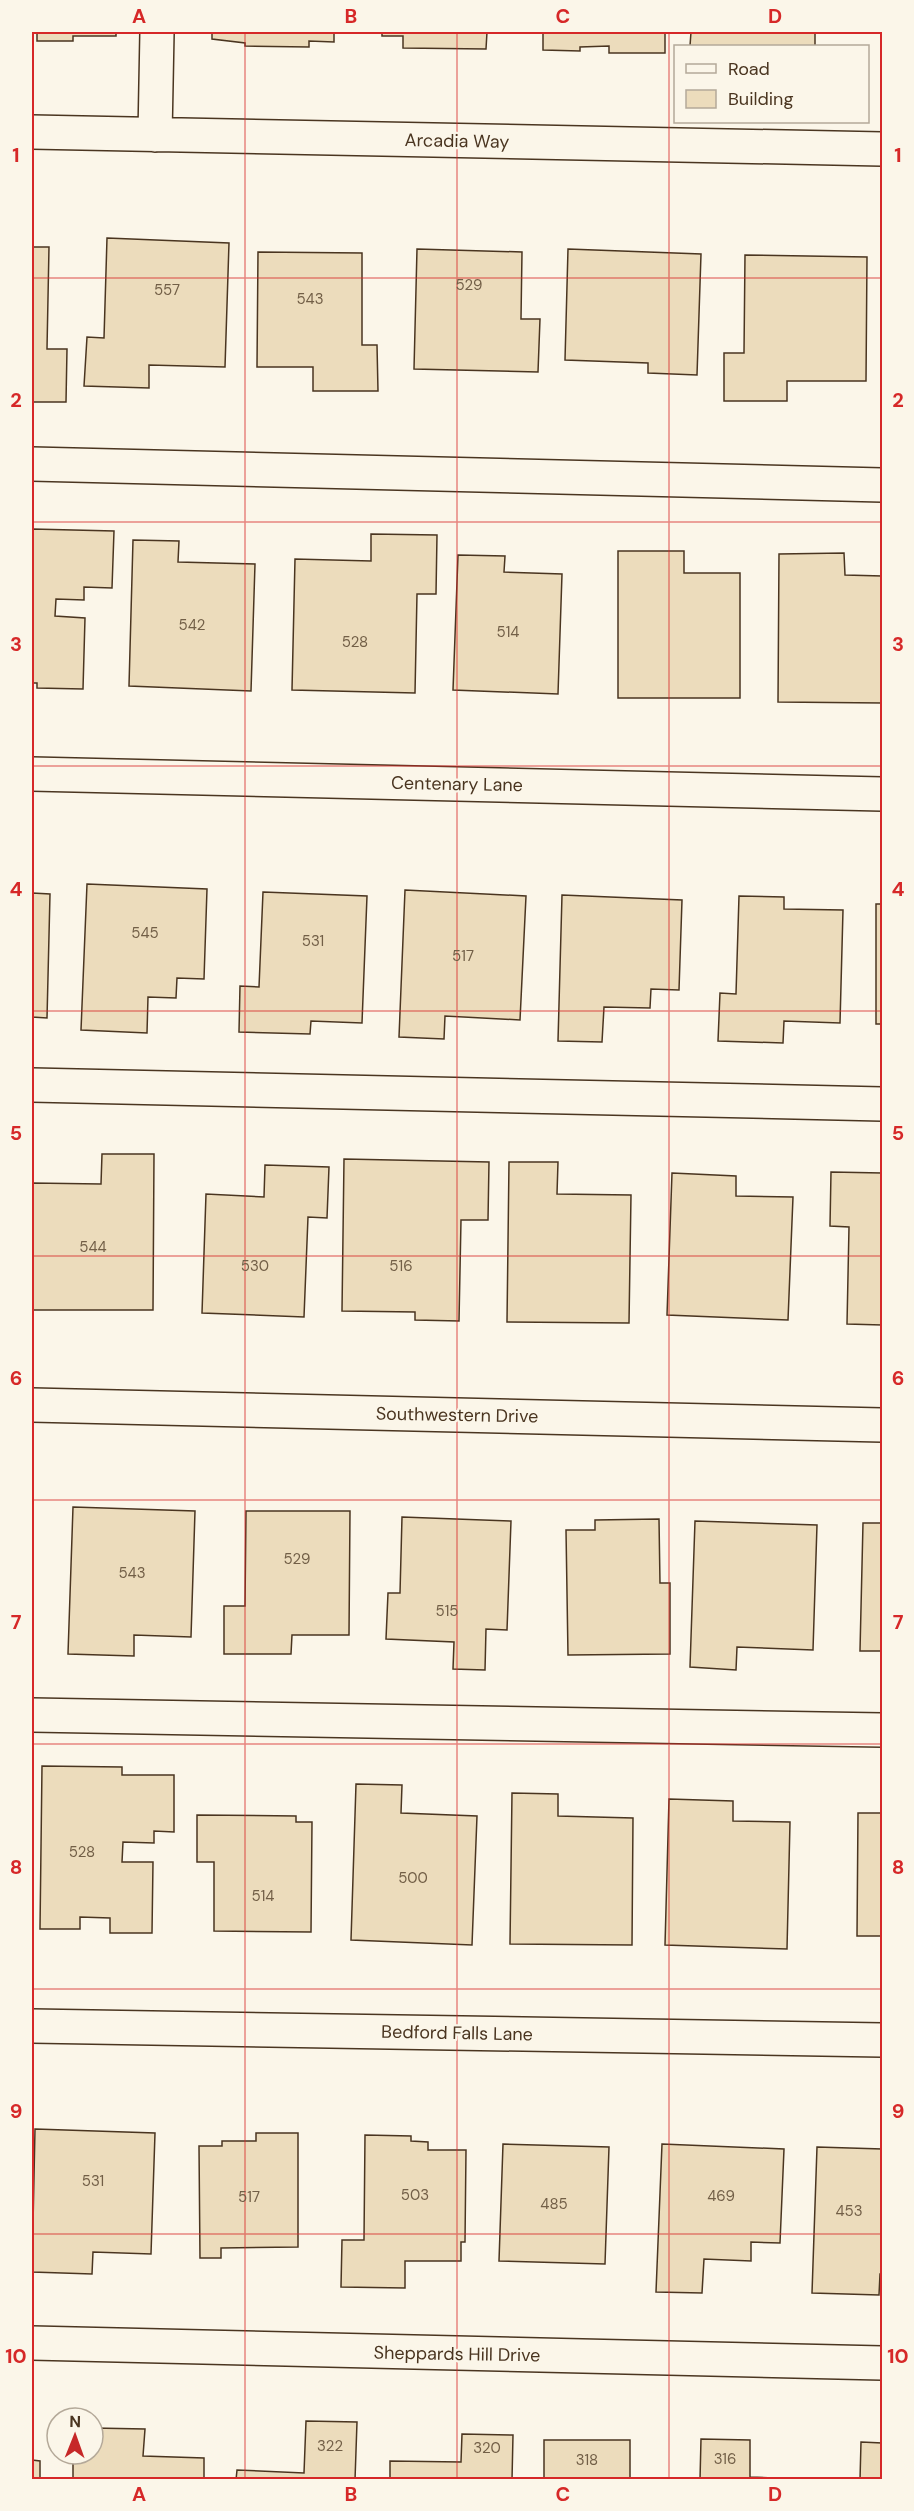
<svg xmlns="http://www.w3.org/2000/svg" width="914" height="2511" font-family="'DM Sans',sans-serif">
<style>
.building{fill:#ecdcbc;stroke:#4a3520;stroke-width:1.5}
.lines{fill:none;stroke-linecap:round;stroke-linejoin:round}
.minor-casing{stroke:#4a3520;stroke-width:36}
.minor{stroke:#fbf6e9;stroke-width:33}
.grid{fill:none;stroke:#d62828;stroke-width:1.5;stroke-opacity:0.55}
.labels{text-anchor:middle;stroke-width:4.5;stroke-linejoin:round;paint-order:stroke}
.number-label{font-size:15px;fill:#725f47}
.street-label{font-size:18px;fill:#4a3520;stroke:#fbf6e9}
.neatline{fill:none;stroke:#d62828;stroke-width:2}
.grid-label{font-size:20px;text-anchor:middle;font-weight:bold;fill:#d62828}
</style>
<rect width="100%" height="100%" fill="#fbf6e9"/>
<path class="building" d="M 37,32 L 116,32 L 116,36 L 73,36 L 73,41 L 37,41 Z
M 212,32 L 334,32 L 334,42 L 309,41 L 309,47 L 245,46 L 245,43 L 212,39 Z
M 382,32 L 487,32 L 486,49 L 403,48 L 403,36 L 382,36 Z
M 543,32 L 665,32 L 665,53 L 609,53 L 609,46 L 580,47 L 580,51 L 543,50 Z
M 691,32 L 815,32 L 815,46 L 690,46 Z
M 107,238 L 229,243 L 225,367 L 149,365 L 149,388 L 84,386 L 87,337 L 104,338 Z
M 32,247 L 49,247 L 47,349 L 67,349 L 66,402 L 32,402 Z
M 417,249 L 522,252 L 521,319 L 540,319 L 538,372 L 414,369 Z
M 568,249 L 701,254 L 697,375 L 648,373 L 648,363 L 565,360 Z
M 258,252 L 362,253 L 362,345 L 377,345 L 378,391 L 313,391 L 313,367 L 257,367 Z
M 745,255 L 867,257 L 866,381 L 787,381 L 787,401 L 724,401 L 724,353 L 744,353 Z
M 32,529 L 114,531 L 112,588 L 84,587 L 84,600 L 56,599 L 55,616 L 85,618 L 83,689 L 37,688 L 37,683 L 32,683 Z
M 371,534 L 437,535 L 436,594 L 417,594 L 415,693 L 292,690 L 295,559 L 371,561 Z
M 133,540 L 179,541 L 178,562 L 255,564 L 251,691 L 129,686 Z
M 618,551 L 684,551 L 684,573 L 740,573 L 740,698 L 618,698 Z
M 844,553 L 845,575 L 882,576 L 882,703 L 778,702 L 779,554 Z
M 458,555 L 505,556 L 504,572 L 562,574 L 558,694 L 453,690 Z
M 87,884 L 207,889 L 204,979 L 177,978 L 176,998 L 148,997 L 147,1033 L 81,1030 Z
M 405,890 L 526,896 L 520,1020 L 445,1016 L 444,1039 L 399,1037 Z
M 263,892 L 367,896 L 362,1023 L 311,1021 L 310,1034 L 239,1032 L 240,986 L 259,987 Z
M 32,893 L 50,894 L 47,1018 L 32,1017 Z
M 562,895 L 682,900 L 679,990 L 651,989 L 650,1008 L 604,1007 L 602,1042 L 558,1041 Z
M 739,896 L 784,897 L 784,909 L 843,910 L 840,1023 L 784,1021 L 783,1043 L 718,1041 L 720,993 L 736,994 Z
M 876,904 L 882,904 L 882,1024 L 876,1024 Z
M 102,1154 L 154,1154 L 153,1310 L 32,1310 L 32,1183 L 101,1184 Z
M 344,1159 L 489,1162 L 488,1220 L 461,1220 L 459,1321 L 415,1320 L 415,1312 L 342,1311 Z
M 509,1162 L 558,1162 L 557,1194 L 631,1195 L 629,1323 L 507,1322 Z
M 265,1165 L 329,1167 L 327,1218 L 308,1217 L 304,1317 L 202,1313 L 206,1194 L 264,1197 Z
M 831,1172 L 882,1173 L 882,1325 L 847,1324 L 849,1227 L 830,1226 Z
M 672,1173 L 736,1176 L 736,1196 L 793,1197 L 788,1320 L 667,1315 Z
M 73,1507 L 195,1511 L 191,1637 L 134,1635 L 134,1656 L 68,1654 Z
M 246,1511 L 350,1511 L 349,1635 L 292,1635 L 291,1654 L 224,1654 L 224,1606 L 245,1606 Z
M 402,1517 L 511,1521 L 507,1630 L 486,1629 L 485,1670 L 453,1669 L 454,1642 L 386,1639 L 388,1593 L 400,1593 Z
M 659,1519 L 660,1583 L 670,1583 L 670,1654 L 568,1655 L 566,1530 L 595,1530 L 595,1520 Z
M 695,1521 L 817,1525 L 813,1650 L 737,1647 L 736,1670 L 690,1667 Z
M 863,1523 L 882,1523 L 882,1651 L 860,1651 Z
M 42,1766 L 122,1767 L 122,1775 L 174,1775 L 174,1832 L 154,1831 L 154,1843 L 123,1842 L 122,1862 L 153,1862 L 152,1933 L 110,1933 L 110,1918 L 80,1917 L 80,1929 L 40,1929 Z
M 356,1784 L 402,1785 L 401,1813 L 477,1816 L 472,1945 L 351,1940 Z
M 512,1793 L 558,1794 L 558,1816 L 633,1818 L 632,1945 L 510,1944 Z
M 669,1799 L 733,1801 L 733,1821 L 790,1822 L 787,1949 L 665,1945 Z
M 858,1813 L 882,1813 L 882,1936 L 857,1936 Z
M 197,1815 L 296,1816 L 296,1822 L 312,1822 L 311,1932 L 214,1931 L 214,1862 L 197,1862 Z
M 35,2129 L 155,2133 L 151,2254 L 93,2252 L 92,2274 L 32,2272 Z
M 256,2133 L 298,2133 L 298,2247 L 221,2248 L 221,2258 L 200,2258 L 199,2146 L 222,2146 L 222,2141 L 256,2141 Z
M 365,2135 L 411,2136 L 411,2141 L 428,2142 L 428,2150 L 466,2150 L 465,2242 L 461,2242 L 461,2261 L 405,2261 L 405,2288 L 341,2287 L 342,2240 L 364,2240 Z
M 503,2144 L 609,2147 L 605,2264 L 499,2261 Z
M 662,2144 L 784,2149 L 780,2243 L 751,2242 L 751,2261 L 704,2259 L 702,2293 L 656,2292 Z
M 817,2147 L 882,2149 L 882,2274 L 880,2274 L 879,2295 L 812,2293 Z
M 306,2421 L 357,2422 L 355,2480 L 236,2480 L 237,2470 L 304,2473 Z
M 93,2428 L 145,2429 L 143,2456 L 204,2458 L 204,2480 L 73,2480 L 73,2454 L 93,2454 Z
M 462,2434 L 513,2435 L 512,2480 L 390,2480 L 390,2461 L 461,2462 Z
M 701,2439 L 750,2440 L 750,2477 L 822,2480 L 700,2480 Z
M 544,2440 L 630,2440 L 630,2480 L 544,2480 Z
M 861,2442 L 882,2443 L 882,2480 L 860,2480 Z
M 32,2460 L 40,2461 L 40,2480 L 32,2480 Z"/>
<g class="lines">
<g class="minor-casing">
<path id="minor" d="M 32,132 L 882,149
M 155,135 L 157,32
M 32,464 L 882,485
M 32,774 L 882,794
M 32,1085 L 882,1104
M 32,1405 L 882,1425
M 32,1715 L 882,1730
M 32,2026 L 882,2040
M 32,2343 L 882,2363"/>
</g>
<use href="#minor" class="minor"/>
</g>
<path class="grid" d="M 245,32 L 245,2480M 457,32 L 457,2480M 669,32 L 669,2480M 32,278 L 882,278M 32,522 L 882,522M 32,766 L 882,766M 32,1011 L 882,1011M 32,1256 L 882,1256M 32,1500 L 882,1500M 32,1744 L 882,1744M 32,1989 L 882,1989M 32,2234 L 882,2234"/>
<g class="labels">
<g class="number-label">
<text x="469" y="290">529</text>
<text x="167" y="295">557</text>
<text x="310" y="304">543</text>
<text x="192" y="630">542</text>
<text x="508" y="637">514</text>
<text x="355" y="647">528</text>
<text x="145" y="938">545</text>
<text x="313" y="946">531</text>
<text x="463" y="961">517</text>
<text x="93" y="1252">544</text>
<text x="255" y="1271">530</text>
<text x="401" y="1271">516</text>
<text x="297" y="1564">529</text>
<text x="132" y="1578">543</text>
<text x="447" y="1616">515</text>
<text x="82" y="1857">528</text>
<text x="413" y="1883">500</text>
<text x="263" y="1901">514</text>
<text x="93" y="2186">531</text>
<text x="415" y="2200">503</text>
<text x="721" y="2201">469</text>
<text x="249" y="2202">517</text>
<text x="554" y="2209">485</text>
<text x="849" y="2216">453</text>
<text x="330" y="2451">322</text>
<text x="487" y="2453">320</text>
<text x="725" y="2464">316</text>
<text x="587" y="2465">318</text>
</g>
<g class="street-label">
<text transform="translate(457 141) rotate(1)" y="6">Arcadia Way</text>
<text transform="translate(457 784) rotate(1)" y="6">Centenary Lane</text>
<text transform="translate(457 1415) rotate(1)" y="6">Southwestern Drive</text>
<text transform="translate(457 2033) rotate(1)" y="6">Bedford Falls Lane</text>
<text transform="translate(457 2354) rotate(1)" y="6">Sheppards Hill Drive</text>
</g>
</g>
<rect width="914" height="2511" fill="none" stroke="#fbf6e9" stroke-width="66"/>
<rect x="674" y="45" width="195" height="78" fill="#fbf6e9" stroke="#b4a999" stroke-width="1.5"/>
<rect x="686" y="64" width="30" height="9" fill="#fbf6e9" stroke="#b4a999" stroke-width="1.5"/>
<text x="728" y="75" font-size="18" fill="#4a3520">Road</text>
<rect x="686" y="90" width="30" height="18" fill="#ecdcbc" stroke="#b4a999" stroke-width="1.5"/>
<text x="728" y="105" font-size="18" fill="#4a3520">Building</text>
<g transform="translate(75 2436) rotate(1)"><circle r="28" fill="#fbf6e9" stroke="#b4a999" stroke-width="1.5"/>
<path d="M0-4.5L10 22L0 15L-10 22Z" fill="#c62828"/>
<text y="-9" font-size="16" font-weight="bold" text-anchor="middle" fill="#4a3520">N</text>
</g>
<rect x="33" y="33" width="848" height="2445" class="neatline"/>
<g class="grid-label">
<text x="139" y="23">A</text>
<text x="351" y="23">B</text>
<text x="563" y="23">C</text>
<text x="775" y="23">D</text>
<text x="16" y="162">1</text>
<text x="898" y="162">1</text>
<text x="16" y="407">2</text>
<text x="898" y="407">2</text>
<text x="16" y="651">3</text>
<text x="898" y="651">3</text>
<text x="16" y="896">4</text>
<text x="898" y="896">4</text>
<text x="16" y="1140">5</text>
<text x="898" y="1140">5</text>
<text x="16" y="1385">6</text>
<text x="898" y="1385">6</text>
<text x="16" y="1629">7</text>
<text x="898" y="1629">7</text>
<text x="16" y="1874">8</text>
<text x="898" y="1874">8</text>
<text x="16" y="2118">9</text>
<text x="898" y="2118">9</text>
<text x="16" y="2363">10</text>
<text x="898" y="2363">10</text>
<text x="139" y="2501">A</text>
<text x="351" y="2501">B</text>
<text x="563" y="2501">C</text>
<text x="775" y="2501">D</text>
</g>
</svg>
